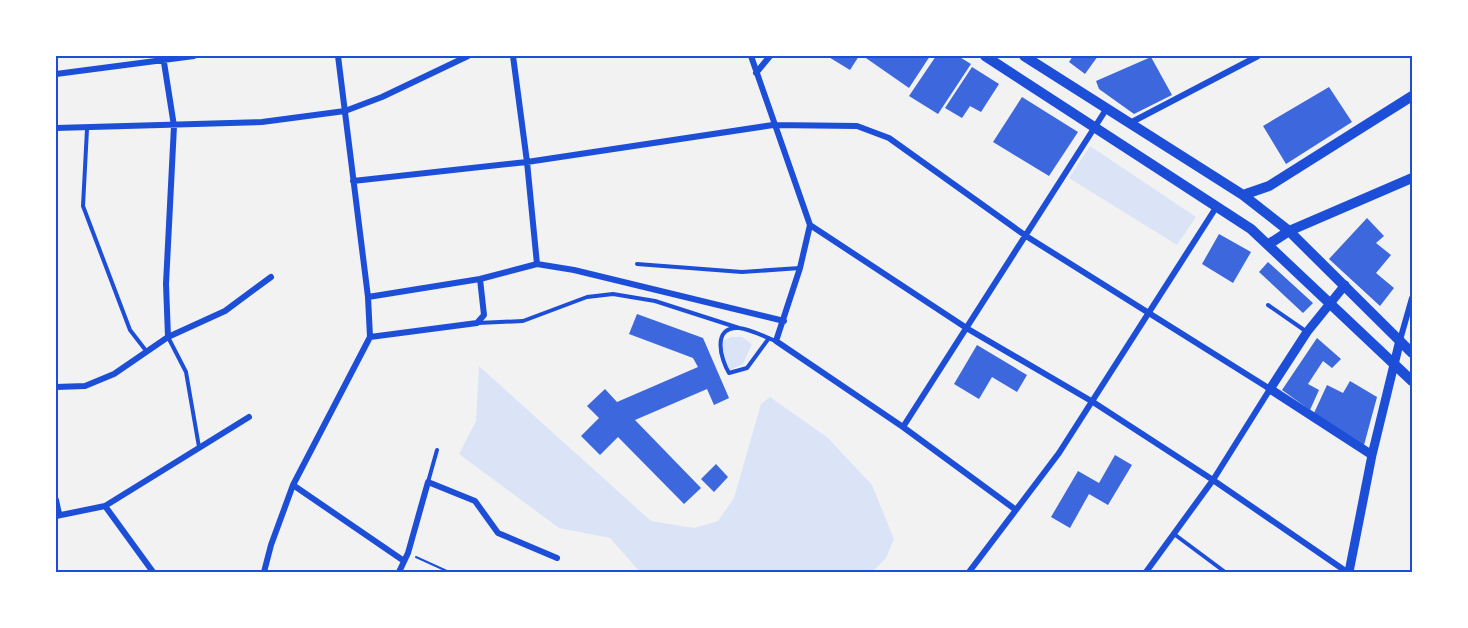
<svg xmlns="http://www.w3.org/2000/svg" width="1468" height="628" font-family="Poppins,sans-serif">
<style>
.green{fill:#dbe4f7}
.building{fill:#3d67dc}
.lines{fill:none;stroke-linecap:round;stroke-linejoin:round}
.path{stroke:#1d4ed8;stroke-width:2}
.service{stroke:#1d4ed8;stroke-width:4}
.minor{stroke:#1d4ed8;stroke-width:6}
.tertiary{stroke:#1d4ed8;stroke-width:9}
.primary{stroke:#1d4ed8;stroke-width:10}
.neatline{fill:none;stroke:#1d4ed8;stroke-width:2}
</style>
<rect width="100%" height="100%" fill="#f2f2f2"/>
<path class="green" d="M 1090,146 L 1196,217 L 1177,245 L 1069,178 Z
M 732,337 L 742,337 L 752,344 L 743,364 L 730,370 L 724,362 L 721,345 L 724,340 Z
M 479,366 L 651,521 L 694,528 L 718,521 L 734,498 L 761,404 L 770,397 L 827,437 L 872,485 L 894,539 L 886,558 L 872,572 L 640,572 L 610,538 L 559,528 L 459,454 L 476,421 Z"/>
<path class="building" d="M 827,56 L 859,56 L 850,70 Z
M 863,56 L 930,56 L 909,88 Z
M 936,56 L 958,56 L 971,64 L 938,114 L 909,96 Z
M 1073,56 L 1098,56 L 1085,74 L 1069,62 Z
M 1151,57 L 1172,95 L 1134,114 L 1099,89 L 1096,81 Z
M 972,67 L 999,84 L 981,112 L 970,106 L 962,118 L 945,108 Z
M 1329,87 L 1352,122 L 1286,164 L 1263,126 Z
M 1022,97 L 1078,132 L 1049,176 L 993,142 Z
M 1367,218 L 1384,236 L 1376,243 L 1391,255 L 1376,273 L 1394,288 L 1380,306 L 1329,259 Z
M 1219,234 L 1251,252 L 1233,283 L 1202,264 Z
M 1268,262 L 1313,303 L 1303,313 L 1259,272 Z
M 637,314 L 703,338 L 729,398 L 714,405 L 707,389 L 635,420 L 701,488 L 684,504 L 618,437 L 600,455 L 581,436 L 599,418 L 587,406 L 605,389 L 617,402 L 698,367 L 693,358 L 629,334 Z
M 1317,338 L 1341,359 L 1332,368 L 1323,361 L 1308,384 L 1319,390 L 1310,410 L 1282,390 Z
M 977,345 L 1027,375 L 1017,392 L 992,377 L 979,399 L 954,384 Z
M 1350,381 L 1377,397 L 1364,445 L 1314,413 L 1327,385 L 1343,393 Z
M 1115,455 L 1132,465 L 1108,505 L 1089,494 L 1070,528 L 1051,517 L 1078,471 L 1099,483 Z
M 716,464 L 728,477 L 714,492 L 701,479 Z"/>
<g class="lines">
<path class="path" d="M 416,557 L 449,572"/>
<path class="service" d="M 87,129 L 83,206 L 130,330 L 147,352
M 637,264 L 742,272 L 800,268
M 1268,305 L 1307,332
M 478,323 L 523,321 L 587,297 L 613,294 L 655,301 L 739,328
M 168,337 L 186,372 L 199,447
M 769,338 L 747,368 L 729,373 C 721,360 711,326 739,328 C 750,329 765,337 776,341
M 428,482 L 437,450
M 1174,534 L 1225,572"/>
<path class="minor" d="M 163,56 L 174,126 L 166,284 L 168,337
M 513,56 L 527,162 L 537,264
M 751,56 L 810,225 L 800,268 L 776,341 L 903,427 L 1016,510
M 756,73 L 770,56
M 56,74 L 194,56
M 1130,123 L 1258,56
M 56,128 L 262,122 L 345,111 L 382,97 L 468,56
M 353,181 L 527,162 L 773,125 L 857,126 L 889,138 L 1026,236 L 1270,389 L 1213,480 L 1146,572
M 810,225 L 968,329 L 1093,402 L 1213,480 L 1347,572
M 368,297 L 480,279 L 537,264 L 574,270 L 784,321
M 370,337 L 477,323 L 484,315 L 480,279
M 1400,340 L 1412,298
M 56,387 L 85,386 L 114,374 L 168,337 L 225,311 L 271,277
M 903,427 L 1107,108
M 293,485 L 404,561
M 56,500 L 59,514
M 105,506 L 153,572
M 56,516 L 105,506 L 249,417
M 264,572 L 271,545 L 293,485 L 370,337 L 368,297 L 338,56
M 399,572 L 408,553 L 428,482 L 475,501 L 498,533 L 557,558
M 969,572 L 1059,453 L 1217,206"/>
<path class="tertiary" d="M 1345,285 L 1307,332 L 1270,389 L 1372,455
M 1349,572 L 1372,455 L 1400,340"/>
<path class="primary" d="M 985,56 L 1251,229 L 1412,381
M 1024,56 L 1243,195 L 1289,231 L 1412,353
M 1243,195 L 1269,186 L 1412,96
M 1269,244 L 1289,231 L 1412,178"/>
</g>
<rect width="1468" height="628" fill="none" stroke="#ffffff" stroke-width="114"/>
<rect x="57" y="57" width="1354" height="514" class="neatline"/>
</svg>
